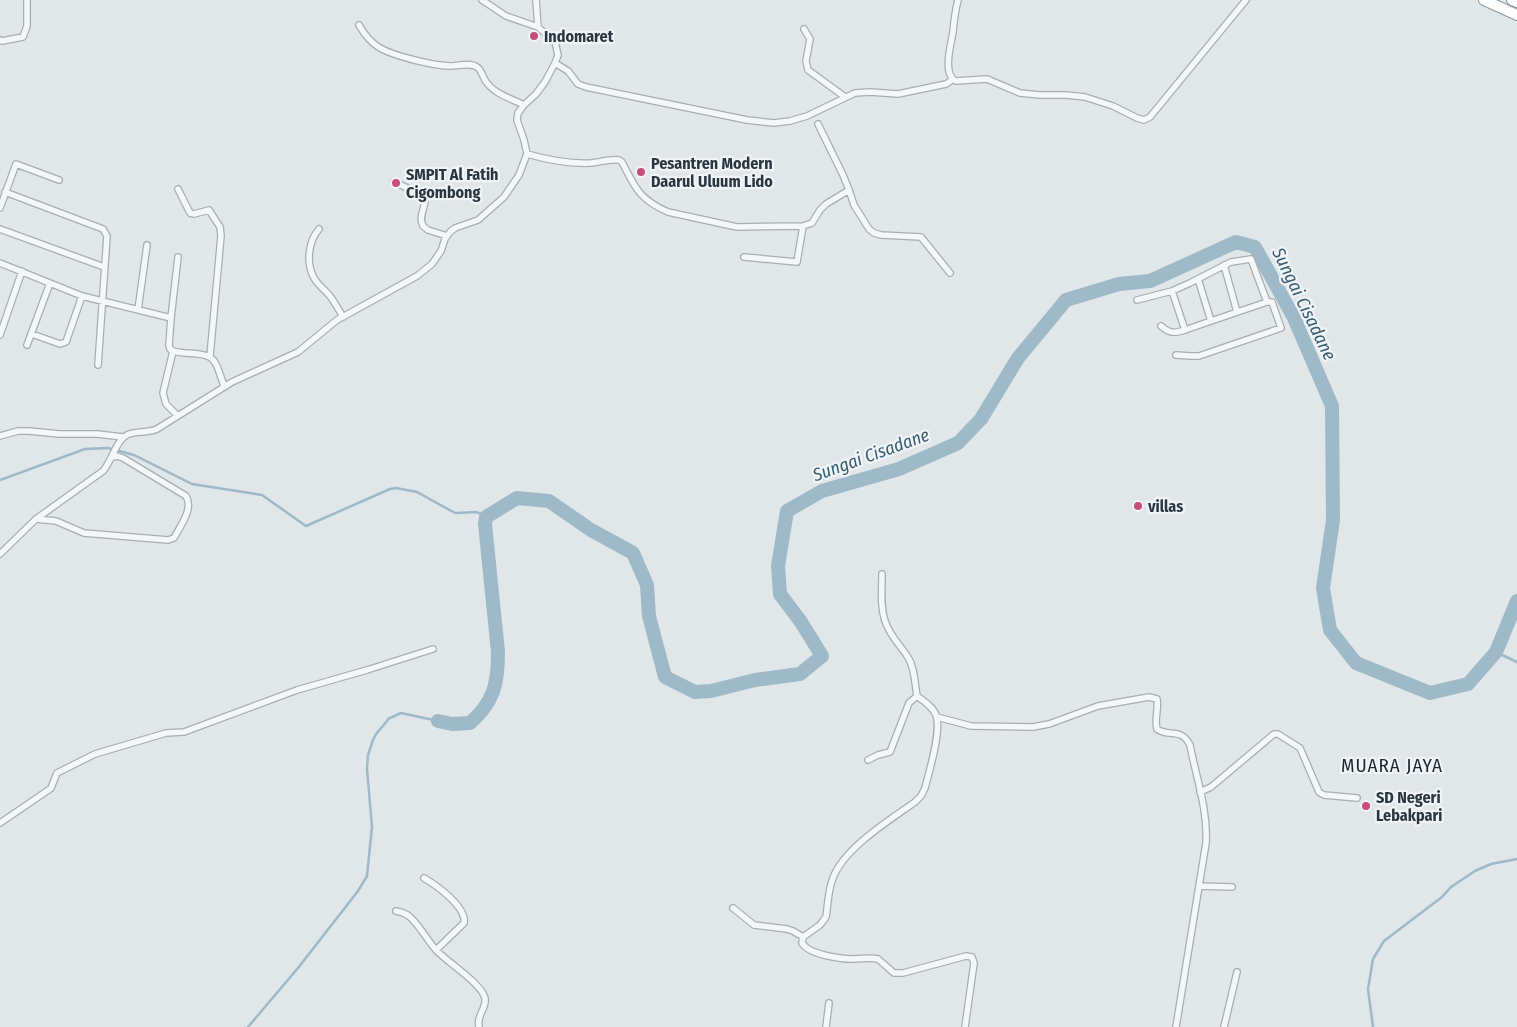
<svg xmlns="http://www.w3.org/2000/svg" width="1517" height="1027" font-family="'Fira Sans Condensed',sans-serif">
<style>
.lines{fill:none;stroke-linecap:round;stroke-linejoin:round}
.stream{stroke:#9ebac8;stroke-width:2.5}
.river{stroke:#9ebac8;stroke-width:14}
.street-casing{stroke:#a6aeb3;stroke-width:8}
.highway-casing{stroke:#89969f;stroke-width:12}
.street{stroke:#f4f6f8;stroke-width:5.5}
.highway{stroke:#fff;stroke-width:10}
.poi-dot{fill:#c84d77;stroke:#f1f4f7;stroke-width:2}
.labels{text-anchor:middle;stroke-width:4.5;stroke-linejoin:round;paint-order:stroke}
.poi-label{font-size:16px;font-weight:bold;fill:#2a3740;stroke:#f1f4f7;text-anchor:start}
.water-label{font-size:18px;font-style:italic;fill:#365d72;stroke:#f1f4f7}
.quarter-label{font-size:19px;letter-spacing:1px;fill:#1c2731;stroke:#f1f4f7}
</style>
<rect width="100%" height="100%" fill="#e1e6e9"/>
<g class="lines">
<path class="stream" d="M 0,480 L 85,449 L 108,448 L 134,455 L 192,484 L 262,495 L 306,526 L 390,489 L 396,488 L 417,492 L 455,513 L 477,512 L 486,517
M 1496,652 L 1517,662
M 248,1027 L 298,968 L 358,891 L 367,876 L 372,827 L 367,769 L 368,755 L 373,740 L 376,734 L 387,721 L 388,719 L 401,713 L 438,721
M 1373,1027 L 1368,989 L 1373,959 L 1384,941 L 1442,897 L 1451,887 L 1475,871 L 1491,864 L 1517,859"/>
<path class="river" d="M 438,721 L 452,724 L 470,723 C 494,702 498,684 498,652 L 485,524 L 486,517 L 517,498 L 549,501 L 591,530 L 633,553 L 647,585 L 649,616 L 665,677 L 695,692 L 711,691 L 755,680 L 800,674 L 822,656 L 801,622 L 780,594 L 778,566 L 787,511 L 822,491 L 899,469 L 958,443 L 981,419 L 1018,358 L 1066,300 L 1119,284 L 1150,281 L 1236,242 L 1255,247 L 1294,318 L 1332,406 L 1333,520 L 1323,588 L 1330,630 L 1356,663 L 1430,693 L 1468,684 L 1496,652 L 1517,601"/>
<g class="street-casing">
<path id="street" d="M 482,0 L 506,16 L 538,27
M 958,0 C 955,11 954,21 953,32 C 951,44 942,75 956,81 L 987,79 L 1020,93 L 1040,95 L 1066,95 L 1085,97 L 1113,106 L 1137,118 L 1144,120 L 1150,117 L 1246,0
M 359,25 C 364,34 370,42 380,48 C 394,56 434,66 451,66 C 459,66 470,62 477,67 C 482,70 483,79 487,83 C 495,94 512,99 524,105
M 804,29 L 810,39 L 806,61 L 808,70 L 845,97
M 0,40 L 2,41 L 23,37 L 27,26 L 27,0
M 555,63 L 568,71 L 578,84 L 586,87 L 747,120 L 774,123 L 790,121 L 807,116 L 855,93 L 870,92 L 898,94 L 946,84 L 952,80
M 818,124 L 843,175 L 849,190
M 527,154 C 548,160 569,164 591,163 C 600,162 610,159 619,160 L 622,162 C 635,188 640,200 668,212 L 737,227 L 803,226 L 812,223 L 820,210 L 826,204 L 849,190 L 854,205 L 869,229 L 874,233 L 881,235 L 921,237 L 950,273
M 394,182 L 423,195 C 429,205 417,214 423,226 L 428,230 L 447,236
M 178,189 L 190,213 L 194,214 L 209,210 L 220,227 L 221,236 L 210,356
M 5,192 L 103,229 L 107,236 L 98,365
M 0,208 L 16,164 L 59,180
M 0,229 L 104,267
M 319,229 C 308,242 306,263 314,278 C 318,285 325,290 330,296 C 335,303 339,310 343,317
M 744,257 L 797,262 L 803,226
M 0,263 L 82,296 L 171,318 L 169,345 L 170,349 C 175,353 179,352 185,353 C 217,354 214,358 224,386
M 1224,265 L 1237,312
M 1137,300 L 1172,291 L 1190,283 L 1231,262 L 1251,259 L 1267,302 L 1272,302 L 1281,328 L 1199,356 L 1191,356 L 1176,355
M 138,310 L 147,245
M 171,318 L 178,257
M 1211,321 L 1267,302
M 1161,326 C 1170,334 1175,333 1185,330 L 1172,291
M 1185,330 L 1211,321 L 1198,279
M 32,334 L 60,344 L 66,342 L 82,296
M 0,335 L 22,271
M 27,345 L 50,283
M 173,351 L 163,393 L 166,404 L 177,415
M 0,436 L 18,431 L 29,431 L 59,434 L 97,434 L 123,437
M 36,519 L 56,521 L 84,533 L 168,540 L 174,538 C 180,526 194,509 186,496 L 123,458 L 117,456 L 113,457
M 0,554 L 36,519 L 103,471 C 112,461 116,439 129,434 C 138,431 148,433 157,429 L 232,382 L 298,352 L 337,320 L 417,276 L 432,264 L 441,251 L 445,239 L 450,232 L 455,228 L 478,220 L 504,197 L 519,175 L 527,154 L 524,140 L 517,120 L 518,113 L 524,105 L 536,94 L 545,82 L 555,63 L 558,55 L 555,42 L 538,27 L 536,0
M 882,574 C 882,590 880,606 885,621 C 891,639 903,647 910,661 C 915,672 915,685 917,696 C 924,701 933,707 936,715 C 942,730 929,772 925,788 L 921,796 L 915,802 C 890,820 844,848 833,878 C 828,890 828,904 826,917 L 820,925 L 803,937 L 802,943 C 809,955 841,959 854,959 C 862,959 870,957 878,959 L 894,973 L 903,973 L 966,956 L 972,957 L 974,963 L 965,1027
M 937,717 L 971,726 L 1033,727 L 1049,724 L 1098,706 L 1149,697 L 1157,699 C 1159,709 1154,719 1157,729 C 1169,738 1181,727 1190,745 C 1196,777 1208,810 1206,843 L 1176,1027
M 868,760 L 878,755 L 890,752 L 909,703 L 917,696
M 1200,792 L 1211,787 L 1274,734 L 1278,734 L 1300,748 L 1319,792 L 1324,795 L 1357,798
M 0,823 L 47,791 L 51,788 L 57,773 L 95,754 L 166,733 L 184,732 L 297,690 L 367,670 L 433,649
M 424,878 C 436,885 467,907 464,923 L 436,950
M 1199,886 L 1232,887
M 733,908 L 754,925 L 787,929 L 793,931 L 803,937
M 396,911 C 401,912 406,913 410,917 C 420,926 427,940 436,950 C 447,962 481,983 485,998 C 487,1008 476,1016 479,1027
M 826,1027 L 829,1003
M 1224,1027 L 1237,972"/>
</g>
<g class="highway-casing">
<path id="highway" d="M 1484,0 L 1517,15
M 1512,0 L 1517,2"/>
</g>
<use href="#street" class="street"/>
<use href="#highway" class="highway"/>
</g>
<g class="poi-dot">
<circle cx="534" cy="36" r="5"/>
<circle cx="641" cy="172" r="5"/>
<circle cx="396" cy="183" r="5"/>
<circle cx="1138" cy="506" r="5"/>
<circle cx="1366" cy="806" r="5"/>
</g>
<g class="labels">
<g class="poi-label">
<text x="544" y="42">Indomaret</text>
<text x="651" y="169">Pesantren Modern<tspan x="651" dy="18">Daarul Uluum Lido</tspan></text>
<text x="406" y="180">SMPIT Al Fatih<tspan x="406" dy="18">Cigombong</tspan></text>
<text x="1148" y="512">villas</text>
<text x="1376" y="803">SD Negeri<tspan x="1376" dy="18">Lebakpari</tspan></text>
</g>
<g class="water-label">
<text transform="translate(1304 304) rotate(64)" y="6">Sungai Cisadane</text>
<text transform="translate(871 455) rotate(-20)" y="6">Sungai Cisadane</text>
</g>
<g class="quarter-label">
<text x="1392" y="772">MUARA JAYA</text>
</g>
</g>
</svg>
